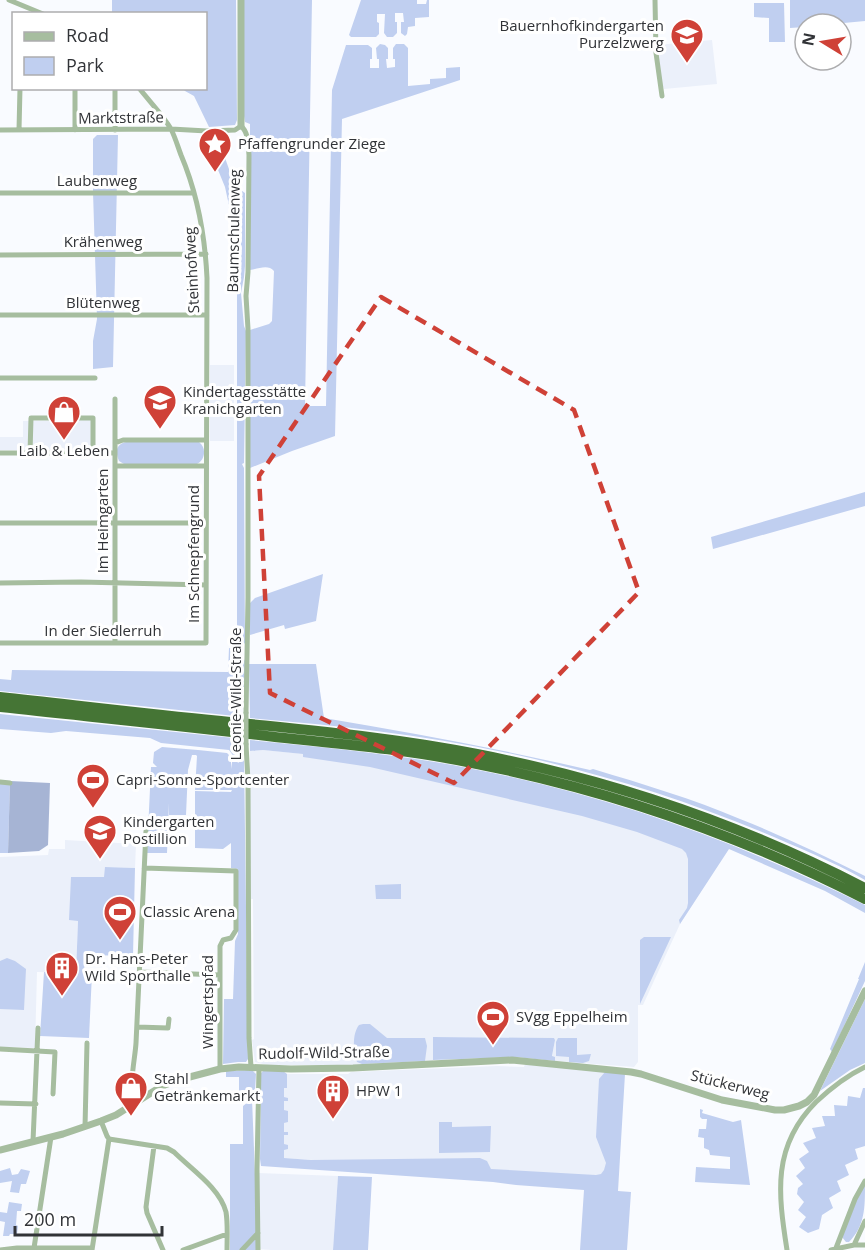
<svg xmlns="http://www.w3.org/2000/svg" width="865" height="1250" font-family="'Open Sans',sans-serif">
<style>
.built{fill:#ebf0fa}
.green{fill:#c0cff0}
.forest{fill:#a6b4d4}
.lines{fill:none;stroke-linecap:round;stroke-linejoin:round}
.minor{stroke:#a6bd9f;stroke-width:5}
.tertiary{stroke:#a6bd9f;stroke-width:7}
.motorway{stroke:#457535;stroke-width:10}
.minor-bridge{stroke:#a6bd9f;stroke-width:5}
.marked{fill:none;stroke:#cf4137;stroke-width:4.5;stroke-dasharray:12 8;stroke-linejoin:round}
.labels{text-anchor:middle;stroke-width:6;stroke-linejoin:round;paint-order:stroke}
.poi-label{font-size:15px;fill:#313337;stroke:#fff;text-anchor:start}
.street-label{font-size:15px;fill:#313337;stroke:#fff}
</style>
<rect width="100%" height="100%" fill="#f9fbff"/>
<path class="built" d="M 712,40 L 717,84 L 664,89 L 662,84 L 657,45 Z
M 210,365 L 234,365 L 234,441 L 210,441 Z
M 92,420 L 92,450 L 0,450 L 0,437 L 23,437 L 23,421 Z
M 263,750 L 397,763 L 728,849 L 680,924 L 643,1005 L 638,1005 L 638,1062 L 634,1067 L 555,1061 L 555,1057 L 552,1057 L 555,1040 L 554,1038 L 433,1037 L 433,1060 L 431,1064 L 322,1069 L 321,1065 L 267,1065 L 255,1062 L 252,1040 L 254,1039 L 253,899 L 250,899 L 250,751 Z
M 65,840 L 136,844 L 135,868 L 105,867 L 105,877 L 69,920 L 78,920 L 76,973 L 37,972 L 35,1048 L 0,1047 L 0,857 L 48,855 L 49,849 L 65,849 Z
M 525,1064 L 550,1067 L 614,1072 L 607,1178 L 264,1157 L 264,1074 L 348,1074 L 351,1072 L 497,1066 L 524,1067 Z
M 258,1173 L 338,1176 L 333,1250 L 271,1250 L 258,1249 Z"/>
<path class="green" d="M 112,0 L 236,0 L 237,120 L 235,125 L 209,127 L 194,96 L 185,91 L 183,89 L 206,88 L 206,14 L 112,13 Z
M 243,0 L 312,0 L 305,406 L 326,406 L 332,90 L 346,45 L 368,45 L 372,48 L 372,59 L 370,59 L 370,68 L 379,68 L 379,59 L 377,59 L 376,48 L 380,44 L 385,45 L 388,48 L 388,59 L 386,59 L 387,68 L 395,67 L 395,59 L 393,59 L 393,48 L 396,44 L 404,44 L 408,48 L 408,86 L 430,84 L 430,79 L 446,78 L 446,68 L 460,67 L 460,80 L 342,119 L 335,436 L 292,451 L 250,468 L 250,330 L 269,324 L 272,321 L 274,271 C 268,264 258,269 250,270 L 250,124 L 245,122 L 244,116 Z
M 361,0 L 417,0 L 417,4 L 426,4 L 427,0 L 429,0 L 429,17 L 415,18 L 415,26 L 408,27 L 407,34 L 405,36 L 401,33 L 401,22 L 404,22 L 403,13 L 395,13 L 395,22 L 397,22 L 397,33 L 393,37 L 387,37 L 384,33 L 385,14 L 377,14 L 377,22 L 379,23 L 379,34 L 376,37 L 351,37 L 349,35 Z
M 790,0 L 865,0 L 865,21 L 833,24 L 805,24 L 805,27 L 790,28 Z
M 754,3 L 784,3 L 785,42 L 769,42 L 769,18 L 754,17 Z
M 225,133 L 225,140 L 219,141 L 235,186 L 245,193 L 245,266 L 244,277 L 241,293 L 244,326 L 246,331 L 244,463 L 242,464 L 244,468 L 245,643 L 240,647 L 241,654 L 245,661 L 245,687 L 239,687 L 237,685 L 237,242 L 225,187 L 205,138 L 208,134 Z
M 97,135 L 118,135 L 113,367 L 93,369 L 93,341 L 97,319 L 93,192 L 93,139 Z
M 126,442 L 199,442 C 207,448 205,460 197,464 L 124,464 L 119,461 C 115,452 116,444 126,442 Z
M 865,492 L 865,506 L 713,549 L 711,537 Z
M 323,574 L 316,621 L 285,629 L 284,625 L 250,635 L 250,603 L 255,598 Z
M 229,648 L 235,649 L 235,716 L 0,691 L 0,679 L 11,680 L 12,670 L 228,672 Z
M 249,664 L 316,664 L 324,718 C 413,733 501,749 590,770 L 593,769 C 643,784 693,799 740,819 C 783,836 824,856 865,876 L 865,880 C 832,861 797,847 762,832 C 639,781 508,747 376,731 C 334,725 292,722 250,718 Z
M 0,714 L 234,738 L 234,753 L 238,763 L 244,757 L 248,1059 L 246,1062 L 238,1062 L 223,1064 L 224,999 L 233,999 L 235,941 L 238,934 L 238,869 L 231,868 L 231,843 L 223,849 L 195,848 L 195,791 L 231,792 L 232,790 L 195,790 L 197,756 L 196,755 L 192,755 L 188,770 L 186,815 L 169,815 L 169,803 L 167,853 L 147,853 L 151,767 L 157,767 L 153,763 L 154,752 L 162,747 L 198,750 L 227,753 L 230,756 L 232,769 L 232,754 L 229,750 L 161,743 L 150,738 L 66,731 L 51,733 L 0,729 Z
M 250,740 C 311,746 374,752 435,762 C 587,788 727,836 865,905 L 865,913 L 825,891 L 729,849 L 680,924 L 679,920 L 687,908 L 688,903 L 688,859 L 686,853 L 682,849 L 637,832 L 582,816 L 370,767 L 303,757 L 303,754 L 263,750 L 250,751 Z
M 0,780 L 10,781 L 8,853 L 0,853 Z
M 105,867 L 135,868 L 133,956 L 85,955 L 84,973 L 92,973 L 89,1038 L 40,1036 L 44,972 L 76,973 L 78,921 L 69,920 L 71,877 L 104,877 Z
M 401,884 L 401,899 L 376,899 L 375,885 Z
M 644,937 L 671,937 L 640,1004 L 640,940 Z
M 7,958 L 15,961 L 26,969 L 24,1010 L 0,1009 L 0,961 Z
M 865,962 L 865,981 L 832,1052 L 830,1049 L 859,979 L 858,979 Z
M 865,999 L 865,1063 L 850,1070 L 820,1091 Z
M 363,1024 L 370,1024 L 387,1038 L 425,1038 L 427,1046 L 425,1061 L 362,1064 L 357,1062 C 353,1052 352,1034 359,1025 Z
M 433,1037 L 554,1038 L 555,1040 L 552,1056 L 555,1057 L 555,1061 L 515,1057 L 433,1060 Z
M 558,1038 L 577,1038 L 577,1055 L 591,1054 L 589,1061 L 583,1063 L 569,1062 L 569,1057 L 556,1056 L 556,1042 Z
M 247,1070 L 253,1071 L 256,1074 L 255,1091 L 251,1095 L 239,1102 L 239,1077 L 226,1077 L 226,1071 Z
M 263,1071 L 283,1071 L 287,1074 L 287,1088 L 284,1088 L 284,1097 L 288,1098 L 288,1101 L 284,1101 L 284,1110 L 288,1111 L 288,1122 L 284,1123 L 284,1132 L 288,1132 L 288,1135 L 284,1135 L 284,1144 L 288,1145 L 288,1149 L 284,1150 L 284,1158 L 311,1160 L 480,1158 L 487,1161 L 491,1169 L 596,1175 L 601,1174 L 604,1170 L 606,1163 L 596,1137 L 599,1079 L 605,1072 L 625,1074 L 618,1191 L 631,1192 L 627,1250 L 580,1250 L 584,1190 L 516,1185 L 493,1182 L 261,1166 L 260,1159 L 261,1073 Z
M 863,1088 L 865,1088 L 865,1146 L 855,1149 L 858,1159 L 845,1165 L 849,1175 L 837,1181 L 841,1191 L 829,1198 L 833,1208 L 822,1215 L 819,1229 L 808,1233 L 799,1227 L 806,1217 L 798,1210 L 804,1202 L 797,1194 L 798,1188 L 803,1184 L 796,1176 L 805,1168 L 799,1159 L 809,1152 L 803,1143 L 816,1138 L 812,1128 L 825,1126 L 822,1116 L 835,1116 L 834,1105 L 847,1106 L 848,1096 L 860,1098 Z
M 252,1099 L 258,1250 L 230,1250 L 230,1144 L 243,1144 L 243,1106 Z
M 700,1109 L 703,1110 L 702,1113 L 733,1122 L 741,1120 L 750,1185 L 695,1182 L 696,1167 L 730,1169 L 730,1157 L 710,1155 L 709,1150 L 704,1148 L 704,1138 L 698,1137 L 699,1129 L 706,1129 L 707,1119 L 702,1119 L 700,1117 Z
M 439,1122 L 452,1122 L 452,1127 L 491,1126 L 490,1152 L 439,1153 Z
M 10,1168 L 12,1175 L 18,1174 L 21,1169 L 30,1171 L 26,1184 L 21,1184 L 19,1193 L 10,1192 L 12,1181 L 0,1183 L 0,1171 Z
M 338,1176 L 372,1177 L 368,1250 L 333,1250 Z
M 865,1185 C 865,1207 865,1226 849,1242 L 846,1242 L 842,1237 L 857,1199 Z
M 9,1202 L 22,1204 L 21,1211 L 17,1211 L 16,1225 L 18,1226 L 17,1234 L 10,1234 L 9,1236 L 3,1236 L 5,1222 L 0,1221 L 0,1212 L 7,1213 Z"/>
<path class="forest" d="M 10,781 L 50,783 L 48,845 L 39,851 L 8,853 Z"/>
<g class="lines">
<path class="minor" d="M 9,0 L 43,14
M 655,0 L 656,53 L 662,96
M 0,130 L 171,129 L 207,131 L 235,130 L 241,126 C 249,133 248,145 249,155 L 248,272 L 246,296 L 248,329 L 248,598 L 246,713
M 19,130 L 20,88
M 75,130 L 75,88
M 115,130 L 115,88
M 0,193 L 194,193
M 0,255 L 206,254
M 0,315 L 207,315
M 0,378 L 95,378
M 115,399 L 115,643
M 115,443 L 123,440 L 206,440
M 0,453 L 115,453
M 30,453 L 31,418 L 93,418 L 93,453
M 115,466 L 206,466
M 0,523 L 206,523
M 0,583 L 81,582 L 206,585
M 0,643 L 206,643 L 207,278 C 205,236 198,195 181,155 C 178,147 175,137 171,129 C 163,115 150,102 139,88
M 246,744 L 248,781 L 249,1038 L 251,1067
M 0,782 L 10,783
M 144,868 L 236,871 L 236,930 L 231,938 L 223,940 L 220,946 L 220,1069
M 140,972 L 220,975
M 137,1027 L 168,1028 L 169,1019
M 0,1049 L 55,1052 L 53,1094
M 135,1102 C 128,1087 135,1060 136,1043 C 140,972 142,902 146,831
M 0,1103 L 36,1104
M 101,1121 L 107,1136 L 109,1139 L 167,1148 L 174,1152 C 191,1169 220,1188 226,1212 C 228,1224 227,1238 227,1250
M 85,1127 L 87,1043
M 33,1141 L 38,1028
M 154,1146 L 146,1207 L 147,1213 L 163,1250
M 854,1245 L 865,1221
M 836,1248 L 855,1199 L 865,1181
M 0,1250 L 17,1248 L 92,1248
M 35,1250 L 34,1248 L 51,1137
M 92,1250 L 109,1139
M 183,1250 L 227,1234
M 242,1250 L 258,1233
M 258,1250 L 257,1169 L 259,1068
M 787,1250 C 778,1193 772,1146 816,1102 C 831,1088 846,1076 865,1067
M 831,1250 L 854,1245 L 865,1245"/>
<path class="tertiary" d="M 241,126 L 241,0
M 0,1150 L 63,1134 L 101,1121 L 116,1115 L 162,1086 L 182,1079 L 220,1069 L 239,1067 L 291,1069 L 353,1068 L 512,1060 L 631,1072 L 641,1074 L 722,1100 L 775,1110 L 784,1110 L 799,1106 L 807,1102 L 814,1095 L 865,991"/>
<path class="motorway" d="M 0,697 C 74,705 147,714 221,721 C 306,730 392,737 477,754 C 611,780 743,825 865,888
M 0,707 C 92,717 183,726 275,737 C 342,744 410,750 477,764 C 612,791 742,836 865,899"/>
<path class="minor-bridge" d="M 246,713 L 246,744"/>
</g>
<path class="marked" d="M 381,297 L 574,410 L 639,592 L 454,783 L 270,693 L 259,476 Z"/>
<defs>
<g id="school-pin" transform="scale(1.725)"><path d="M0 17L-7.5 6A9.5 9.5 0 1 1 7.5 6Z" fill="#cf4137" stroke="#fff"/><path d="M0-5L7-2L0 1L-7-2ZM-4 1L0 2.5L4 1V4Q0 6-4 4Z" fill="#fff"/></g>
<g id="sight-pin" transform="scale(1.725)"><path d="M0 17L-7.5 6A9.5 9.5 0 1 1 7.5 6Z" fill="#cf4137" stroke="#fff"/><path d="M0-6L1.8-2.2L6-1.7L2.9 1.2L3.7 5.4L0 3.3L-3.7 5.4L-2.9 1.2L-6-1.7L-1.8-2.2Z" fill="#fff"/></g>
<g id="shop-pin" transform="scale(1.725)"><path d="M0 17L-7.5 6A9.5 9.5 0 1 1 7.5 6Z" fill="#cf4137" stroke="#fff"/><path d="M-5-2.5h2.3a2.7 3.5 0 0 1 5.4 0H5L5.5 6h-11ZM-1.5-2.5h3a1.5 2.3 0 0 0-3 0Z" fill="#fff"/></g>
<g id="stadium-pin" transform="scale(1.725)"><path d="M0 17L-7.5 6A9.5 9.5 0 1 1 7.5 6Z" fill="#cf4137" stroke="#fff"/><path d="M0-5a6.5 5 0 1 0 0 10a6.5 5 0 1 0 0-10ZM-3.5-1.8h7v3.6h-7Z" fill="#fff"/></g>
<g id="building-pin" transform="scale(1.725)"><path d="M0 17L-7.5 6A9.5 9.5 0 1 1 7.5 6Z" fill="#cf4137" stroke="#fff"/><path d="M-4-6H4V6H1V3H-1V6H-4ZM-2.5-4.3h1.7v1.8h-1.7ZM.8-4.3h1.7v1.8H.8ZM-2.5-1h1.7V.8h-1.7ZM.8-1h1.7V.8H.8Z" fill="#fff"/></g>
</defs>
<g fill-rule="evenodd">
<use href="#school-pin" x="687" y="35"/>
<use href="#sight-pin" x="215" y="144"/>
<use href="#school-pin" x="160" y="401"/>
<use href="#shop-pin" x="64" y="412"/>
<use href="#stadium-pin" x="93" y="780"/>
<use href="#school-pin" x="100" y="831"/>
<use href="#stadium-pin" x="120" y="912"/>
<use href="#building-pin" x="62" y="968"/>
<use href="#stadium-pin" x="493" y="1017"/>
<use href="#shop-pin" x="131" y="1088"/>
<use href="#building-pin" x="333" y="1091"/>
</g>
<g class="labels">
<g class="poi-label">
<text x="664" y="31" text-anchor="end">Bauernhofkindergarten<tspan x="664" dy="17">Purzelzwerg</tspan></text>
<text x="238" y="149">Pfaffengrunder Ziege</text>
<text x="183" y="397">Kindertagesstätte<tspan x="183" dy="17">Kranichgarten</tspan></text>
<text x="64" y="456" text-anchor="middle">Laib &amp; Leben</text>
<text x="116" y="785">Capri-Sonne-Sportcenter</text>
<text x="123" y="827">Kindergarten<tspan x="123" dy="17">Postillion</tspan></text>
<text x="143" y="917">Classic Arena</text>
<text x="85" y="964">Dr. Hans-Peter<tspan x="85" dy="17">Wild Sporthalle</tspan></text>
<text x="516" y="1022">SVgg Eppelheim</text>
<text x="154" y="1084">Stahl<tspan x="154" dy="17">Getränkemarkt</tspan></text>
<text x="356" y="1096">HPW 1</text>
</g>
<g class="street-label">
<text transform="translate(121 118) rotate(-1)" y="5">Marktstraße</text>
<text x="97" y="186">Laubenweg</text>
<text transform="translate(234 231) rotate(-89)" y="5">Baumschulenweg</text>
<text x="103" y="247">Krähenweg</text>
<text transform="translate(192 270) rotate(-93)" y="5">Steinhofweg</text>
<text x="103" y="308">Blütenweg</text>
<text transform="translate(103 521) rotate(-90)" y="5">Im Heimgarten</text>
<text transform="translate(194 554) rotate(-90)" y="5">Im Schnepfengrund</text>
<text x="103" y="636">In der Siedlerruh</text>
<text transform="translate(236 694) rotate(-90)" y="5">Leonie-Wild-Straße</text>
<text transform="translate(208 1002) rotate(-90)" y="5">Wingertspfad</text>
<text transform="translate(324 1053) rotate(-1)" y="5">Rudolf-Wild-Straße</text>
<text transform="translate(730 1085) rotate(14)" y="5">Stückerweg</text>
</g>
</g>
<rect x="12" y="12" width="195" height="78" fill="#ffffff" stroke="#adadaf" stroke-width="1.5"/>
<rect x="24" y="32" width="30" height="9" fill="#a6bd9f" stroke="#adadaf" stroke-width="1.5"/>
<text x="66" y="42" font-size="18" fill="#313337">Road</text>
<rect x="24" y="57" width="30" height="18" fill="#c0cff0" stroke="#adadaf" stroke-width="1.5"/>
<text x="66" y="72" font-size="18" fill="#313337">Park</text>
<g transform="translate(823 42) rotate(281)"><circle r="28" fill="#ffffff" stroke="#adadaf" stroke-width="1.5"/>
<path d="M0-4.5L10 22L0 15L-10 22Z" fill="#cf4137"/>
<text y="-9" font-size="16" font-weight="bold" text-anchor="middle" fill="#313337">N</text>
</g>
<path d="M15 1226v9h147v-9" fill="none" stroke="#313337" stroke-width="3"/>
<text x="24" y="1226" font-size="18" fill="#313337" stroke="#ffffff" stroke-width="4.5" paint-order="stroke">200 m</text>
</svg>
